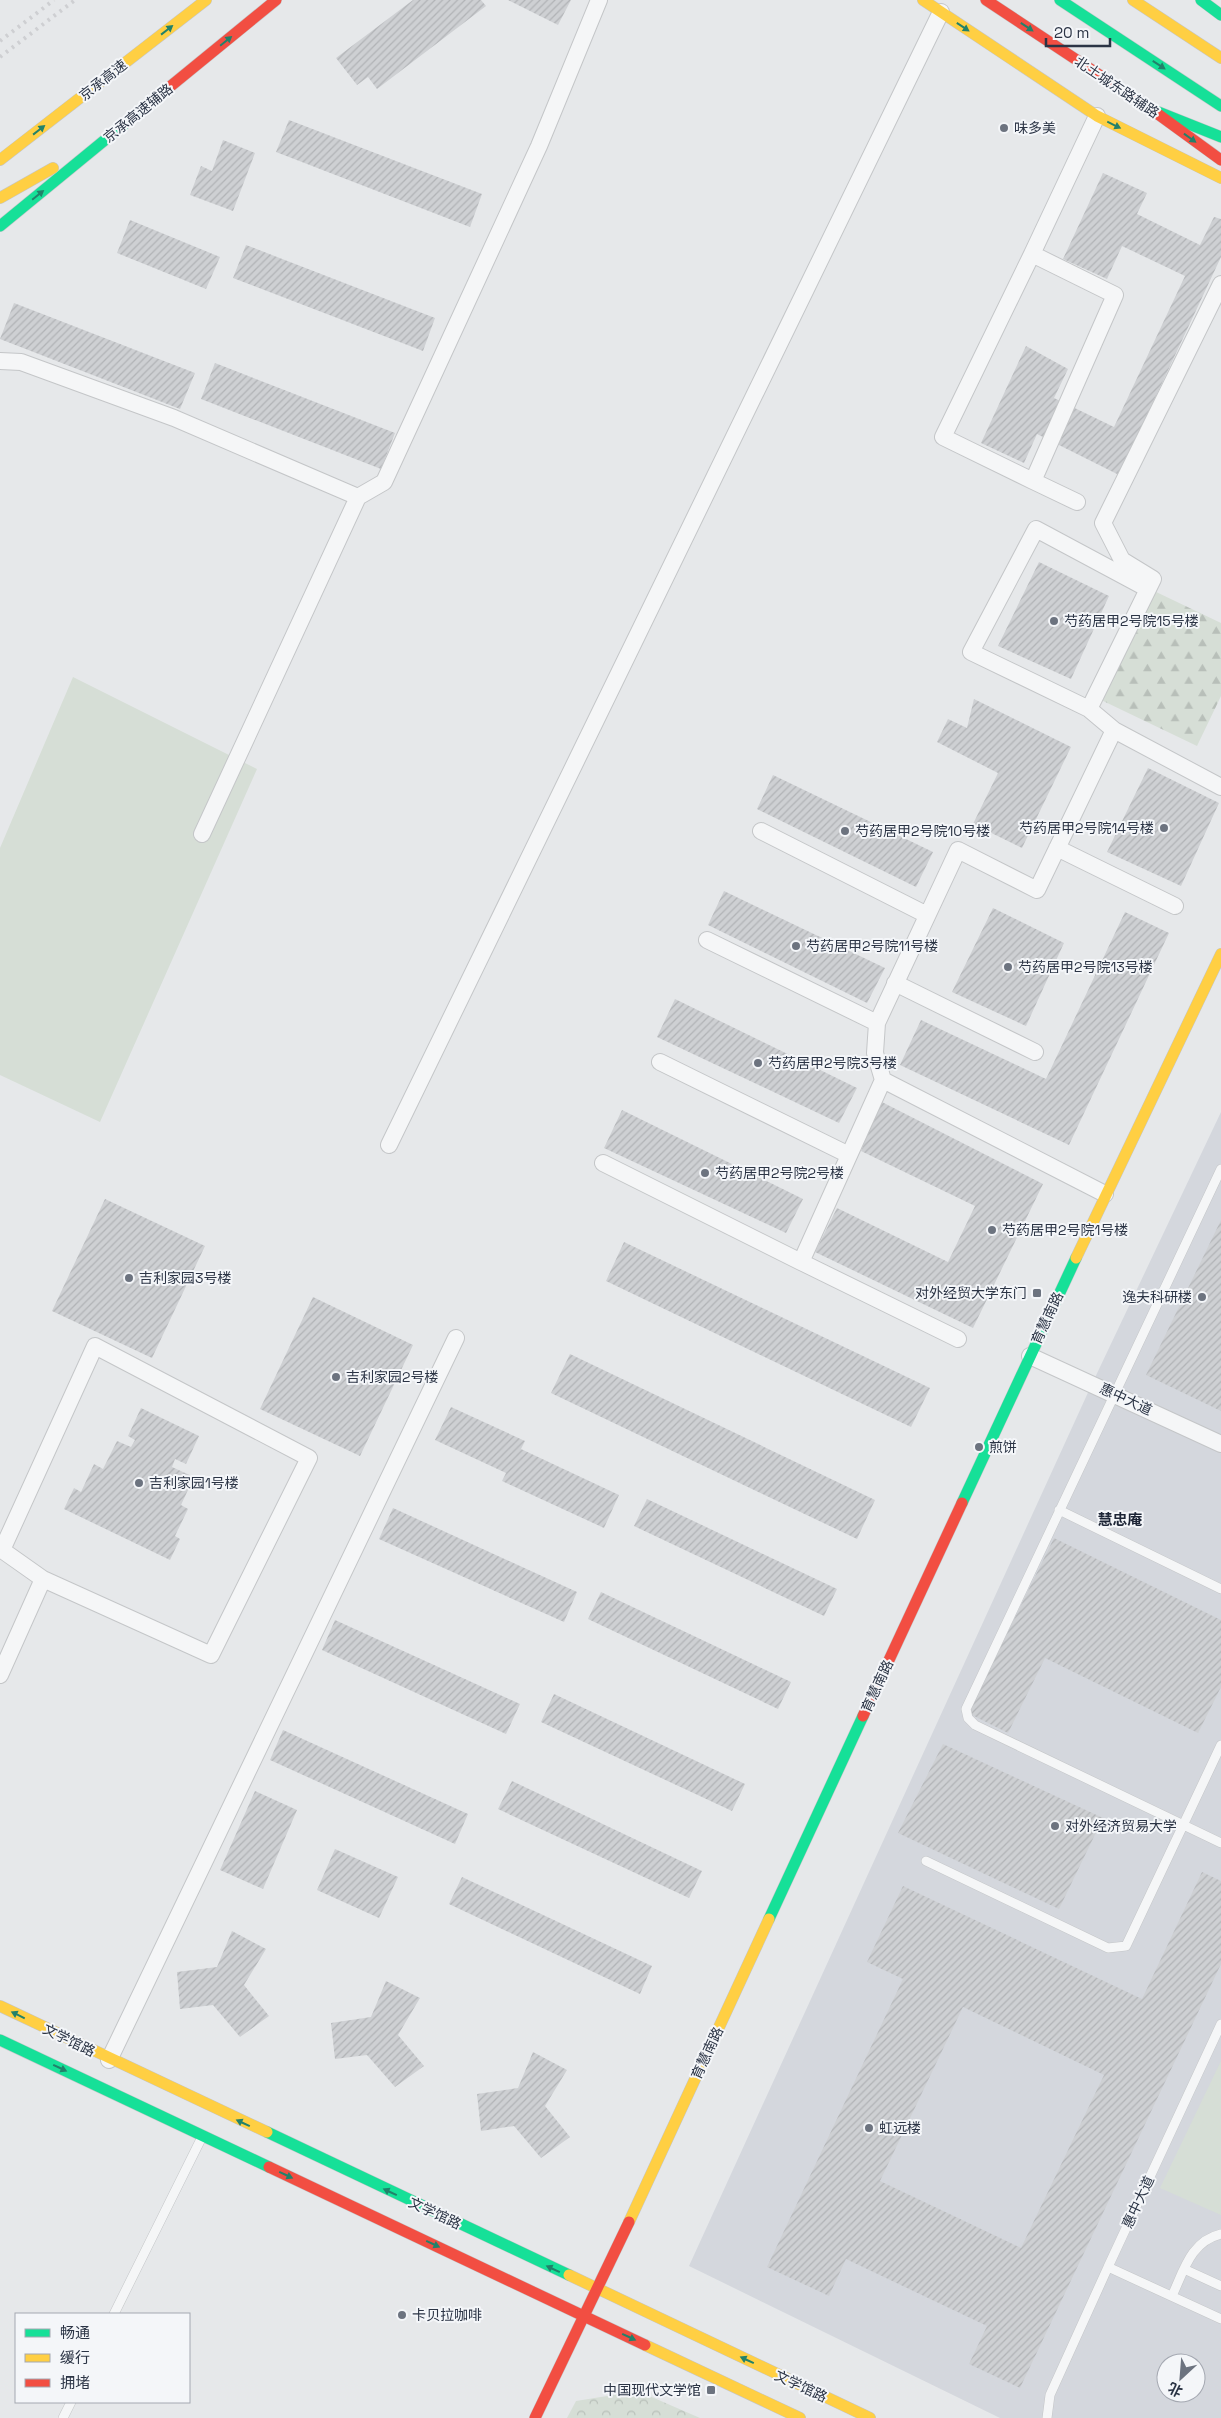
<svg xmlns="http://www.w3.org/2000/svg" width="1221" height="2418" font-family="'Space Grotesk','Noto Sans SC',sans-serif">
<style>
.built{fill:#d4d7dd;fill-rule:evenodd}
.grass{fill:#d6ded6}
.forest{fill:url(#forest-firs)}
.park{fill:url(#park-crowns)}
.building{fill:url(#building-hatch);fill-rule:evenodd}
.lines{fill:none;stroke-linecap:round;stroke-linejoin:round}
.lane-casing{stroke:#c4c6c8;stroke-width:10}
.street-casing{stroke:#c4c6c8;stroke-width:18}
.fast-casing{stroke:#c4c6c8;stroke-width:12}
.slow-casing{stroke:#c4c6c8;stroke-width:12}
.jam-casing{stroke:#c4c6c8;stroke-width:12}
.lane{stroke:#f5f6f7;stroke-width:9}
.street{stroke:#f5f6f7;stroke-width:16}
.fast{stroke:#16e098;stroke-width:11}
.slow{stroke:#ffcf43;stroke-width:11}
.jam{stroke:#f24e42;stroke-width:11}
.rail{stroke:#cecfd2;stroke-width:4;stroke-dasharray:2.5 5;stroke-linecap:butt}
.oneway{fill:#22816a}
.poi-dot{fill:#6c737f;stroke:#f4f6f9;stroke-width:2}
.labels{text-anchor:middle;stroke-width:4;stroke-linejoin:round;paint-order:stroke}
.street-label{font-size:14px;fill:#2b3445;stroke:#f4f6f9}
.poi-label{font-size:14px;fill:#2b3445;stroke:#f4f6f9;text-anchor:start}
.neighbourhood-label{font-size:15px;font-weight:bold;fill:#1d2536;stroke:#f4f6f9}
</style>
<defs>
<pattern id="forest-firs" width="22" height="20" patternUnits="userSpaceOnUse" patternTransform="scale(1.25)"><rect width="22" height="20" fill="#d6ded6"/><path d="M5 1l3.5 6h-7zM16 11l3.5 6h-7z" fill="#b8bfb9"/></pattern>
<pattern id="park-crowns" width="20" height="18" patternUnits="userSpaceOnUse" patternTransform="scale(1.25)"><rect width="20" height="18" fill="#d6ded6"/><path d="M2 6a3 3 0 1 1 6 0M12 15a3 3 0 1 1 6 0" fill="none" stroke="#b8bfb9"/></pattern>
<pattern id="building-hatch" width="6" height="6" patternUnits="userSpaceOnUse" patternTransform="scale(1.25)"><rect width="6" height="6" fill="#ced0d3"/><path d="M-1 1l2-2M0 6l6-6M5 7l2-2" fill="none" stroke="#b1b3b6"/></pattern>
</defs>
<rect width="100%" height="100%" fill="#e6e8ea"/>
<path class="built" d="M 1221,1112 L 1221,2418 L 1000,2418 L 689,2266 L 1091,1386 ZM 1166,2363 L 1196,2363 L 1196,2393 L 1166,2393 Z"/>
<path class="grass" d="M 73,677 L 257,769 L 100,1122 L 0,1075 L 0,848 Z
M 1221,2061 L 1221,2215 L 1160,2188 Z"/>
<path class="forest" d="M 1152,590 L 1221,623 L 1221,696 L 1197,746 L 1099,699 Z"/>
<path class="park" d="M 638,2391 L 700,2418 L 567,2418 L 576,2401 Z"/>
<path class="building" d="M 413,0 L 481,0 L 486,6 L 377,89 L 368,77 L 357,85 L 336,58 Z
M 508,0 L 571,0 L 558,25 Z
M 289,120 L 482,194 L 470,227 L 276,152 Z
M 223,140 L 255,153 L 233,211 L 190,195 L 201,166 L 212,171 Z
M 1103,173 L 1147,193 L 1137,214 L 1200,245 L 1214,217 L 1221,219 L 1221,257 L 1119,475 L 1037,434 L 1024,463 L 981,443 L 1026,346 L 1068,369 L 1054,398 L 1114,427 L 1185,276 L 1122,246 L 1107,279 L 1063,259 Z
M 130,220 L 220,257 L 206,289 L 117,253 Z
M 246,245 L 435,318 L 423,351 L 233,278 Z
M 14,303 L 195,373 L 180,409 L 0,339 Z
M 215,363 L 395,433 L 381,469 L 201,399 Z
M 1039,562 L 1109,596 L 1071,679 L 998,646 Z
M 974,699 L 1071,747 L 1022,848 L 973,824 L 998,773 L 937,742 L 948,719 L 967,728 Z
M 1148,768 L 1219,803 L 1181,886 L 1107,852 Z
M 773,775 L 933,852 L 916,887 L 757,809 Z
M 724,891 L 885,968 L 867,1003 L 708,925 Z
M 993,908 L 1064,943 L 1026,1026 L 952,992 Z
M 1125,912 L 1169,933 L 1069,1145 L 900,1065 L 921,1020 L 1046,1079 Z
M 675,999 L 857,1088 L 839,1123 L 657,1037 Z
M 880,1101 L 1043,1184 L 973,1328 L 815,1252 L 837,1208 L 948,1262 L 975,1206 L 861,1151 Z
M 622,1110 L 803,1199 L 786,1233 L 604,1148 Z
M 105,1199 L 205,1246 L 152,1358 L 52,1311 Z
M 1221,1220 L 1221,1411 L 1146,1375 Z
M 624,1242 L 930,1388 L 911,1427 L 606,1281 Z
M 313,1297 L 413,1345 L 360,1456 L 260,1409 Z
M 570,1354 L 875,1500 L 857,1539 L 551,1393 Z
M 451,1407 L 525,1441 L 521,1449 L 619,1495 L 604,1528 L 502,1481 L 506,1473 L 435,1440 Z
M 141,1408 L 199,1436 L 186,1464 L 175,1459 L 172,1467 L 194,1477 L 181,1505 L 188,1509 L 175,1536 L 180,1539 L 170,1560 L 64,1509 L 74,1488 L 81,1492 L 94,1464 L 103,1469 L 117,1441 L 131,1447 L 135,1440 L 128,1436 Z
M 647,1499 L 837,1589 L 824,1616 L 634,1526 Z
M 393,1508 L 577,1592 L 564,1622 L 379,1539 Z
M 1054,1538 L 1221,1620 L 1221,1687 L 1198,1733 L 1045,1658 L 1008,1733 L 968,1713 Z
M 601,1592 L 791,1682 L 778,1709 L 588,1619 Z
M 335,1620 L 520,1704 L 506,1734 L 322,1650 Z
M 554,1694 L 745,1784 L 732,1811 L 541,1722 Z
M 283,1730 L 468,1814 L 455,1844 L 270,1760 Z
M 943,1744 L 1103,1818 L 1059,1909 L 898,1833 Z
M 512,1781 L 702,1871 L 689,1898 L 498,1809 Z
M 255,1791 L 297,1810 L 263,1889 L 220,1870 Z
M 335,1849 L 398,1877 L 379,1918 L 317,1890 Z
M 1202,1872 L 1221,1881 L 1221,1964 L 1020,2388 L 969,2364 L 987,2326 L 846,2259 L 829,2296 L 767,2267 L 903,1979 L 867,1962 L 903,1886 L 1142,1999 ZM 963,2007 L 1104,2075 L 1021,2248 L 880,2181 Z
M 462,1877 L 652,1966 L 640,1994 L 449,1904 Z
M 232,1931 L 266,1949 L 244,1985 L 269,2016 L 240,2037 L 213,2005 L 180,2009 L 177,1972 L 217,1967 Z
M 386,1981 L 420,1998 L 398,2035 L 424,2066 L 395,2087 L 367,2055 L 335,2059 L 331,2023 L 371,2017 Z
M 533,2052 L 567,2070 L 545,2106 L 570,2137 L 541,2158 L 514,2126 L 481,2131 L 477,2094 L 518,2088 Z"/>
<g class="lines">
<g class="lane-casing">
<path id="lane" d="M 1221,1169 L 966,1709 L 968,1718 L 975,1725 L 1221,1843
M 1059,1510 L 1221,1589
M 926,1861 L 1108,1948 L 1126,1946 L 1221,1745
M 1221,2024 L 1108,2267 L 1221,2319
M 1184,2269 L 1221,2286
M 1172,2296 C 1184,2270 1191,2241 1221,2234
M 114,2314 L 202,2137
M 63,2418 L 71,2402
M 1047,2418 L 1050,2395 L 1108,2267"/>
</g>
<g class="street-casing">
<path id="street" d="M 1032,254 L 943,437 L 1033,481 L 1115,295 L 1032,254 L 1097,116
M 0,361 L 21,362 L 174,418 L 358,497 L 384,482 L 539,146 L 599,0
M 1033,481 L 1077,502
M 1089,709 L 971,652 L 1036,529 L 1148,589
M 1114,730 L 1221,787
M 761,831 L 927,915
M 202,834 L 358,497
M 1057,848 L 1175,906
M 707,940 L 877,1023
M 895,983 L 1035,1052
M 660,1062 L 849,1155
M 883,1080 L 875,1053 L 877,1023 L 958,850 L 1037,890 L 1114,730 L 1089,709 L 1153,579 L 1122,560 L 1103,523 L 1221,284
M 389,1145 L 941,12
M 603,1163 L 801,1262
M 958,1339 L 801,1262 L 883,1080 L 1105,1194
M 95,1346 L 309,1458 L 211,1655 L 43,1579 L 2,1550 Z
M 1030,1356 L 1221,1444
M 0,1675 L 43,1579
M 109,2060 L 456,1338"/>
</g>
<g class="fast-casing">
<path id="fast" d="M 1060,0 L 1221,106
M 1201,0 L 1221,15
M 1151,109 L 1221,137
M 0,226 L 150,103
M 962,1503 L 1076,1258
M 769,1919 L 863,1716
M 0,2040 L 269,2167
M 267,2132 L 569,2275"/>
</g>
<g class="slow-casing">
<path id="slow" d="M 923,0 L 1097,116 L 1221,178
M 1133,0 L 1221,58
M 0,160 L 206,0
M 0,198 L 53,168
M 1076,1258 L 1221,954
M 0,2006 L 267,2132
M 629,2222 L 769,1919
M 569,2275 L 870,2418
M 645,2345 L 800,2418"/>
</g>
<g class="jam-casing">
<path id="jam" d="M 986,0 L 1151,109 L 1221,160
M 150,103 L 276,0
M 863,1716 L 962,1503
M 269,2167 L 645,2345
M 535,2418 L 629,2222"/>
</g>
<use href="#lane" class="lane"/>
<use href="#street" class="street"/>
<use href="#fast" class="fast"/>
<use href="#slow" class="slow"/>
<use href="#jam" class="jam"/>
<path class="rail" d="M 0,41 L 54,0
M 0,57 L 75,0"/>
</g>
<defs><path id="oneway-solid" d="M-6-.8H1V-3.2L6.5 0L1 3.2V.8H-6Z" transform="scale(1.25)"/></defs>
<g class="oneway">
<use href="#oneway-solid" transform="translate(963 27) rotate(34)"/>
<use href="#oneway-solid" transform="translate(1027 27) rotate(34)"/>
<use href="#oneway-solid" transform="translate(167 30) rotate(-38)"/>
<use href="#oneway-solid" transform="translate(226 41) rotate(-39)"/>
<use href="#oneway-solid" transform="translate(1159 65) rotate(33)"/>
<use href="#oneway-solid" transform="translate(1114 125) rotate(26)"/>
<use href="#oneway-solid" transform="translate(39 130) rotate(-38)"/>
<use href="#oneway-solid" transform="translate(1190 138) rotate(36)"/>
<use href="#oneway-solid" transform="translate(38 195) rotate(-39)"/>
<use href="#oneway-solid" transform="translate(18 2015) rotate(-154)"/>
<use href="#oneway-solid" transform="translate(60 2068) rotate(25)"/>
<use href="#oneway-solid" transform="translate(243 2123) rotate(-155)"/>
<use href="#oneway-solid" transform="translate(286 2175) rotate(25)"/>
<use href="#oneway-solid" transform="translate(390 2192) rotate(-155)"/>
<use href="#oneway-solid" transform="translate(433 2244) rotate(25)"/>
<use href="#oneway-solid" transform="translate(553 2269) rotate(-155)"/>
<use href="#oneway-solid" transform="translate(629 2337) rotate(25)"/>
<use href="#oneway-solid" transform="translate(747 2360) rotate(-155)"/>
</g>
<g class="poi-dot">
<circle cx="1004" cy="128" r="5"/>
<circle cx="1054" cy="621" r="5"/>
<circle cx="1164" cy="828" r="5"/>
<circle cx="845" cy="831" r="5"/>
<circle cx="796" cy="946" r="5"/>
<circle cx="1008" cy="967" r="5"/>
<circle cx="758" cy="1063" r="5"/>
<circle cx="705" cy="1173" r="5"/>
<circle cx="992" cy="1230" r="5"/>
<circle cx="129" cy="1278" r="5"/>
<rect x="1032" y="1288" width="10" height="10" rx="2.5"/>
<circle cx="1202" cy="1297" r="5"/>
<circle cx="336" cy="1377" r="5"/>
<circle cx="979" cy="1447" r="5"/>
<circle cx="139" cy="1483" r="5"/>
<circle cx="1055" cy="1826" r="5"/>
<circle cx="869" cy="2128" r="5"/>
<circle cx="402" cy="2315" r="5"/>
<rect x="706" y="2385" width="10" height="10" rx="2.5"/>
</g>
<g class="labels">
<g class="street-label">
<text transform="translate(103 80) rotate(-38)" y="5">京承高速</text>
<text transform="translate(1117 87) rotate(34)" y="5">北土城东路辅路</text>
<text transform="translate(138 113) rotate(-39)" y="5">京承高速辅路</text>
<text transform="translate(1047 1318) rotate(-65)" y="5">育慧南路</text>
<text transform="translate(1126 1399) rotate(25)" y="5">惠中大道</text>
<text transform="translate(877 1686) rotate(-65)" y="5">育慧南路</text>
<text transform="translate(69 2040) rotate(26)" y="5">文学馆路</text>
<text transform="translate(707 2053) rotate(-65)" y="5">育慧南路</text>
<text transform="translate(1138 2202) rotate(-65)" y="5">惠中大道</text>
<text transform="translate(435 2213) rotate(25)" y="5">文学馆路</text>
<text transform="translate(801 2386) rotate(25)" y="5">文学馆路</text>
</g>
<g class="poi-label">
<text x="1014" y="133">味多美</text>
<text x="1064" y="626">芍药居甲2号院15号楼</text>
<text x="1154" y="833" text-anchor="end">芍药居甲2号院14号楼</text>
<text x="855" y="836">芍药居甲2号院10号楼</text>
<text x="806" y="951">芍药居甲2号院11号楼</text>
<text x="1018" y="972">芍药居甲2号院13号楼</text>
<text x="768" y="1068">芍药居甲2号院3号楼</text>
<text x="715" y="1178">芍药居甲2号院2号楼</text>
<text x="1002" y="1235">芍药居甲2号院1号楼</text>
<text x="139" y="1283">吉利家园3号楼</text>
<text x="1027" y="1298" text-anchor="end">对外经贸大学东门</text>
<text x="1192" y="1302" text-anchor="end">逸夫科研楼</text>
<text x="346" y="1382">吉利家园2号楼</text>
<text x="989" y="1452">煎饼</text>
<text x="149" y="1488">吉利家园1号楼</text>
<text x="1065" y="1831">对外经济贸易大学</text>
<text x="879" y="2133">虹远楼</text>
<text x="412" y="2320">卡贝拉咖啡</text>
<text x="701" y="2395" text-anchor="end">中国现代文学馆</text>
</g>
<g class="neighbourhood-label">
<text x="1120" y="1525">慧忠庵</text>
</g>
</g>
<rect x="15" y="2313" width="175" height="90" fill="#f4f6f9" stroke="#a4a8b1"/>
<rect x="25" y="2329" width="25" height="8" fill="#16e098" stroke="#a4a8b1"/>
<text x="60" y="2338" font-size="15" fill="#2b3445">畅通</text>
<rect x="25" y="2354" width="25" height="8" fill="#ffcf43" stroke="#a4a8b1"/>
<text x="60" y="2363" font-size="15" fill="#2b3445">缓行</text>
<rect x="25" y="2379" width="25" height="8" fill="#f24e42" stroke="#a4a8b1"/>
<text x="60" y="2388" font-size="15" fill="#2b3445">拥堵</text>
<g transform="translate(1181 2378) rotate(206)"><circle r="24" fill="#f4f6f9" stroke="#a4a8b1"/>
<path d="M0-4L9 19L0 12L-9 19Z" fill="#6c737f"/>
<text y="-8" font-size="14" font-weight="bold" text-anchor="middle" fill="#2b3445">北</text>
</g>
<path d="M1046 38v8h64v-8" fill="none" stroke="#2b3445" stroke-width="2.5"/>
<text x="1054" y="38" font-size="15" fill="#2b3445" stroke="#f4f6f9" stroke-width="4" paint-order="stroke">20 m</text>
</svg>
